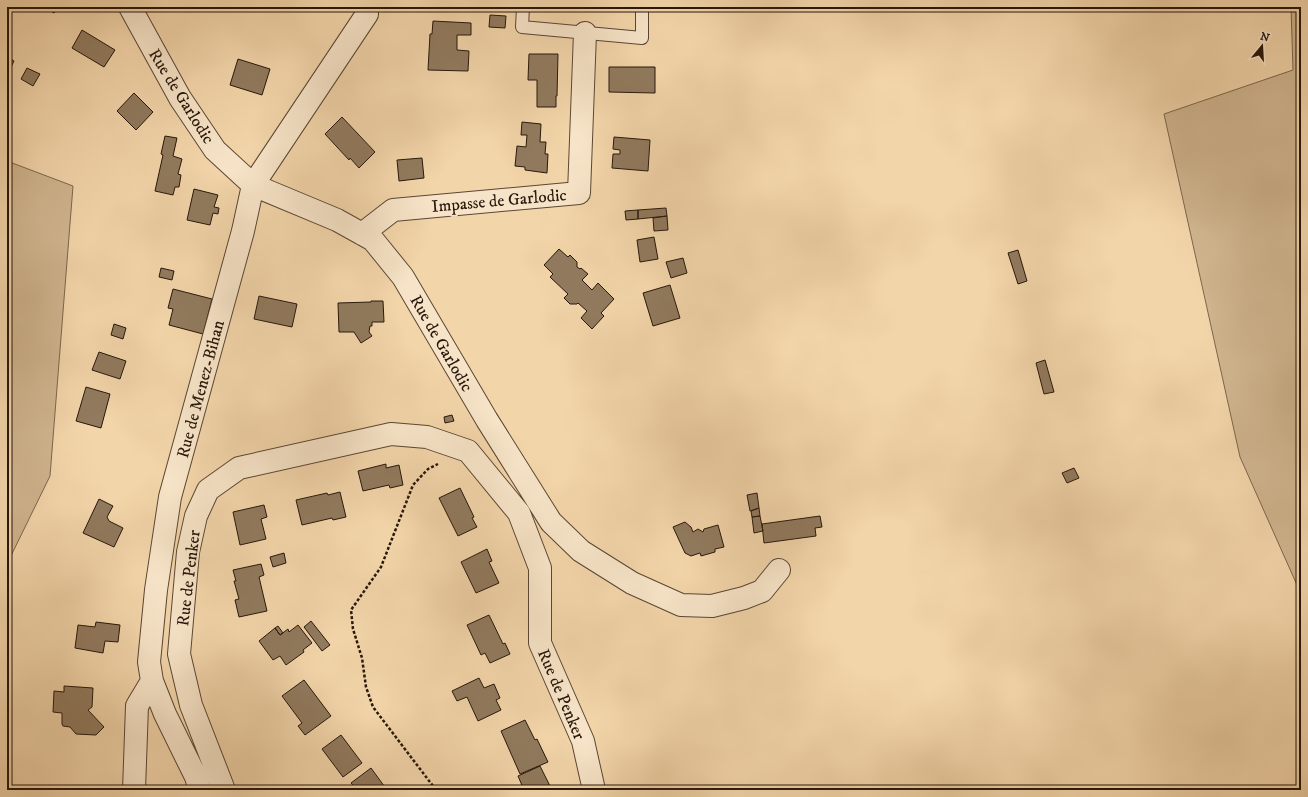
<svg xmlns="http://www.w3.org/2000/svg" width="1308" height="797" font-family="'IM FELL DW Pica',serif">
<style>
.green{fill:#d0b58f;stroke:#7c664d}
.building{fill:#917a5e;stroke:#27170b}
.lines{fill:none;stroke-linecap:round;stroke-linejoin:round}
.lane-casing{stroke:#5a4633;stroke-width:14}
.street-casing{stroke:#5a4633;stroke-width:24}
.path{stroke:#27170b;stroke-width:2.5;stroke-dasharray:3 2;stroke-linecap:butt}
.lane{stroke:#f7e4c8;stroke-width:12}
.street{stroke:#f7e4c8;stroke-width:22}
.labels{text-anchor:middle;stroke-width:4;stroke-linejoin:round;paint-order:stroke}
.street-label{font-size:17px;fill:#27170b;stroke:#f7e4c8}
</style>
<rect width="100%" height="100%" fill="#f3d5aa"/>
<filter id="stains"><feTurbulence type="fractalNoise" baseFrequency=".005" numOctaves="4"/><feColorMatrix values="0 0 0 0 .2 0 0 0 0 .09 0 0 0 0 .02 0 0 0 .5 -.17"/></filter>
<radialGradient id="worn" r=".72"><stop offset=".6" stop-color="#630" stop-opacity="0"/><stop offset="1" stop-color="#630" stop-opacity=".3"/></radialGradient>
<path class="green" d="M 1291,7 L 1301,7 L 1301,594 L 1240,457 L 1164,114 L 1293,70 Z
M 7,161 L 73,186 L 50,476 L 7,564 Z"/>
<path class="building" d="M 44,7 L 58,7 L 54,13 Z
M 568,7 L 599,7 L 599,9 Z
M 490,15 L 506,16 L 505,28 L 489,27 Z
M 433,21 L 471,23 L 471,35 L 457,35 L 457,50 L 469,51 L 468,71 L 428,70 L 430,34 L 432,34 Z
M 82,30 L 115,50 L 104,67 L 72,48 Z
M 529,54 L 558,54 L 557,96 L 556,96 L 556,107 L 537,107 L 537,80 L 528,80 Z
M 7,57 L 14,61 L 8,73 L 7,72 Z
M 238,59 L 270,69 L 262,95 L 230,85 Z
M 609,67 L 655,67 L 655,93 L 609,92 Z
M 27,68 L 40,74 L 33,86 L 21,79 Z
M 134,93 L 153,112 L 136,130 L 117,111 Z
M 342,117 L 375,152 L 359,168 L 350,158 L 349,160 L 325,134 Z
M 522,122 L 541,124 L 540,142 L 546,142 L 545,154 L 548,154 L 547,173 L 525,170 L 525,167 L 515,166 L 517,146 L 526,147 L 527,135 L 521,135 Z
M 165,136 L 177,138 L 173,156 L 182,159 L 178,174 L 181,175 L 179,187 L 175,187 L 173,195 L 155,191 L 163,155 L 161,154 Z
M 614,137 L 650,140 L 648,171 L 612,168 L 613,154 L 620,154 L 620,150 L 613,149 Z
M 422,158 L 424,178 L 399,181 L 397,160 Z
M 194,189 L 218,195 L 214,207 L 219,208 L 218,214 L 213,213 L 210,225 L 187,220 Z
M 666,208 L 667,216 L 638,219 L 638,210 Z
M 638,210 L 638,219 L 626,220 L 625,211 Z
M 667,216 L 668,230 L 654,231 L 653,218 Z
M 654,237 L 658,259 L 640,262 L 637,240 Z
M 559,249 L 568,257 L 570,255 L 577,262 L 577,267 L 580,269 L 581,268 L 588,274 L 582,280 L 592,290 L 598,283 L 614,299 L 601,313 L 604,316 L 592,329 L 581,318 L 587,311 L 578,303 L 577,304 L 570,304 L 564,298 L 568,294 L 550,277 L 553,274 L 544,265 Z
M 1018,250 L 1027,281 L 1018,284 L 1008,253 Z
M 683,258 L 687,273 L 671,278 L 666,262 Z
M 161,268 L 174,271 L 172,280 L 159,277 Z
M 670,285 L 680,318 L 653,326 L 643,293 Z
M 173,289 L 212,299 L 203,334 L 169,325 L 173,309 L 168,308 Z
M 259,296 L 297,304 L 292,327 L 254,319 Z
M 371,301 L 383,301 L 384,322 L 372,322 L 372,326 L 370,326 L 369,332 L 372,336 L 361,343 L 354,332 L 339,332 L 338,303 L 371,302 Z
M 114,324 L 126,328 L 123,339 L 111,335 Z
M 99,352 L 126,361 L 120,379 L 92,370 Z
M 1045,360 L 1054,392 L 1044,394 L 1036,363 Z
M 86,387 L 110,394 L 101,428 L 76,421 Z
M 452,415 L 454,421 L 445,423 L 444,417 Z
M 386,464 L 386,468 L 399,465 L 403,485 L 390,488 L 389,485 L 363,491 L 358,471 Z
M 1074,468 L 1079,478 L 1067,483 L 1062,473 Z
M 460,488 L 474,517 L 472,518 L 477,527 L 458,536 L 439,498 Z
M 340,492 L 346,517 L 333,520 L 332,518 L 302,525 L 296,500 L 327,493 L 328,495 Z
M 757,493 L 759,508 L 750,511 L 747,495 Z
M 99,499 L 113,506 L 107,517 L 109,521 L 123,528 L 114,547 L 83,533 Z
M 264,505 L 267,517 L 261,519 L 266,539 L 240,545 L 233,512 Z
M 759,508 L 760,516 L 752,517 L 751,511 Z
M 760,516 L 763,531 L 754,533 L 752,517 Z
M 820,516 L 822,527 L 815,528 L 816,536 L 764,543 L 762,524 Z
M 685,522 L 691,527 L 693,532 L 698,529 L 703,532 L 704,529 L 718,525 L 724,547 L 715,549 L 715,552 L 701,556 L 700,553 L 691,556 L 685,553 L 673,527 Z
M 487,549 L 492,561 L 489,562 L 499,583 L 476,593 L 461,562 Z
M 284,553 L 286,563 L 273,567 L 270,557 Z
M 261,564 L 264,575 L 259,577 L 267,611 L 239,617 L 235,600 L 239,599 L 234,581 L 236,581 L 233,570 Z
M 489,615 L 503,644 L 505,643 L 510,654 L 490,663 L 485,653 L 481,655 L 467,625 Z
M 311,621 L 330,645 L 322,651 L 304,627 Z
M 96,622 L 120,625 L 118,642 L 105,641 L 103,653 L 75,648 L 78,625 L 95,627 Z
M 298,625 L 312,643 L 303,650 L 304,652 L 286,665 L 280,656 L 273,660 L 259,641 L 275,628 L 280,635 L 288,629 L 289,632 Z
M 278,626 L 283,633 L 280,635 L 275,628 Z
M 479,678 L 484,688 L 494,684 L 500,698 L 496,700 L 501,710 L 478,721 L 467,697 L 457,701 L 452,691 Z
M 304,680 L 331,716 L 305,735 L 298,726 L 302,723 L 282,696 Z
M 64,686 L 93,688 L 92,707 L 88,710 L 104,727 L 96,735 L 76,734 L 70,727 L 63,726 L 62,724 L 62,713 L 53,712 L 54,691 L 64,692 Z
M 525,720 L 535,740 L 537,739 L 548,762 L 520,774 L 501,731 Z
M 341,735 L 362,763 L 343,777 L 322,749 Z
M 540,766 L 552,790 L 524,790 L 518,776 Z
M 371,768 L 387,790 L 357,790 L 351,783 Z
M 407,785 L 411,790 L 400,790 Z
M 42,788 L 64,788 L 64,790 L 42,790 Z"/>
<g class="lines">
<g class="lane-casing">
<path id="lane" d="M 523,7 L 522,27 L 642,38 L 642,7"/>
</g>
<g class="street-casing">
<path id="street" d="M 130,7 L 180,98 L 215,150 L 253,185 L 337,220 L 373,240 L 403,277 L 487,420 L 551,522 L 581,551 L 632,583 L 681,605 L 712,606 L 744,598 L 762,591 L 779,570
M 362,234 L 393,210 L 579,193 L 585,33
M 134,790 L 137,706 L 152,681
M 200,790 L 196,777 L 165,714 L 152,681 L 149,662 L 156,590 L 170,497 L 243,231 L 253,185 L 367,14
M 224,790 L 191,705 L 179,654 L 188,552 L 196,516 L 208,490 L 239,468 L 391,434 L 427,437 L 468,451 L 519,513 L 540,568 L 540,643 L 583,741 L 594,790"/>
</g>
<path class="path" d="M 436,790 L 373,707 L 366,687 L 362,658 L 353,629 L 351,610 L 381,567 L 413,485 L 428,469 L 438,464"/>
<use href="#lane" class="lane"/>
<use href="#street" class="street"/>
</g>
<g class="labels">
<g class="street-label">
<text transform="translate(182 96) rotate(58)" y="6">Rue de Garlodic</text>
<text transform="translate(499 200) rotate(-5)" y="6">Impasse de Garlodic</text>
<text transform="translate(442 343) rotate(60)" y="6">Rue de Garlodic</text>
<text transform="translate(200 389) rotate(-75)" y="6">Rue de Menez-Bihan</text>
<text transform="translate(188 578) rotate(-83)" y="6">Rue de Penker</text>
<text transform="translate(562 694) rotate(67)" y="6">Rue de Penker</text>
</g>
</g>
<rect width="1308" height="797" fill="none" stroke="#f3d5aa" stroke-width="24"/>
<rect x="8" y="8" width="1292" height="781" fill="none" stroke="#27170b" stroke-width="2"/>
<rect x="12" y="12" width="1284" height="773" fill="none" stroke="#27170b"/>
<g transform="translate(1262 46) rotate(18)" stroke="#f7e4c8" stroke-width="3" paint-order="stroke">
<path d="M0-3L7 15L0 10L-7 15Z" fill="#27170b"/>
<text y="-6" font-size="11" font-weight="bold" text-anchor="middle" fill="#27170b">N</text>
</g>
<rect width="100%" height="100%" filter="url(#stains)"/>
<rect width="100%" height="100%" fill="url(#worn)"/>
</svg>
